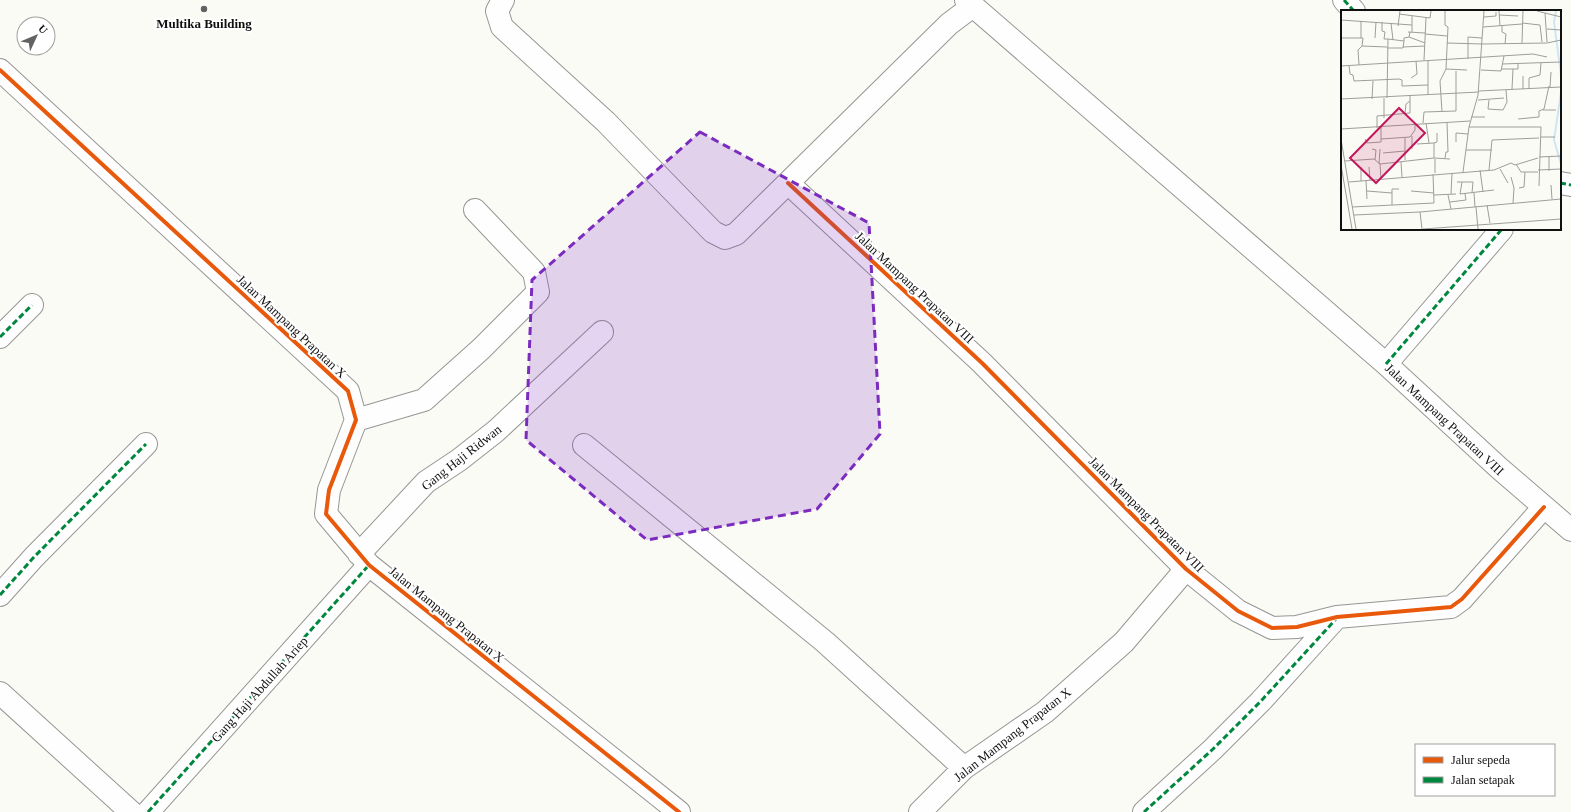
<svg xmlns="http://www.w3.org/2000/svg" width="1571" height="812" font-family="Georgia,serif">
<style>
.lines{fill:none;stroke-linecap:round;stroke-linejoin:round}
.minor-casing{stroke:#969694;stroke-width:24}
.minor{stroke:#fefefe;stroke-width:22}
.quiet{stroke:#00873e;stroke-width:3;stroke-dasharray:6 3;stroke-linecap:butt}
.cycleway-casing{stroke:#fff;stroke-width:6}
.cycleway{stroke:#e8590c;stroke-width:4}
.marked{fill:#7b2cbf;fill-opacity:0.2;stroke:#7b2cbf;stroke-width:3;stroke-dasharray:8 5;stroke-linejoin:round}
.poi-dot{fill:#626260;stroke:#fff;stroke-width:1.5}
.labels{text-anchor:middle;stroke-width:4;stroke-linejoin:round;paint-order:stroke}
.poi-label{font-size:13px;font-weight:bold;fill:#101010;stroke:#fff}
.street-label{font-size:13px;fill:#101010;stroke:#fff}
.inset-river{fill:none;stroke:#cfe6f2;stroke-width:2}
.inset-road{fill:none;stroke:#9d9d9a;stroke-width:1}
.view{fill:#c2185b;fill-opacity:0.15;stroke:#c2185b;stroke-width:2}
.inset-edge{fill:none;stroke:#101010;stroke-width:2}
</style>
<rect width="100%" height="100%" fill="#fbfbf6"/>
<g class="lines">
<g class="minor-casing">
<path id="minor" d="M 503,0 L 497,11 L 502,27 L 606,122 L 713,232 L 725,238 L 736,234 L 949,24 L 973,6
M 966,0 L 1386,364 L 1499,468 L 1571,530
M 1344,0 L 1354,11
M 0,70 L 348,391 L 356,420 L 329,490 L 326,514 L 369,565 L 679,812
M 788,183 L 982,363 L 1186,569 L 1238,611 L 1272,628 L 1297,627 L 1337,617 L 1451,607 L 1462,599 L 1544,507
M 1560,183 L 1571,185
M 0,337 L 32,305
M 1386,364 L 1502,229
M 356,420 L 424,400 L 481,349 L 538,292 L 534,272 L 475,210
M 584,445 L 825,642 L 964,768
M 359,554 L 426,482 L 459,460 L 496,431 L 602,332
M 0,595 L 34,557 L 146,444
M 0,693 L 131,812
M 148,812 L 369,565
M 920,812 L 964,768 L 1045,712 L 1124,642 L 1186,569
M 1144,812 L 1213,749 L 1261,701 L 1337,617"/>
</g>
<use href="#minor" class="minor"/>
<path class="quiet" d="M 1344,0 L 1354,11
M 1560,183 L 1571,185
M 0,337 L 32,305
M 1386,364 L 1502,229
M 0,595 L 34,557 L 146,444
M 148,812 L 369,565
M 1144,812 L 1213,749 L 1261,701 L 1336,619"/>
<g class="cycleway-casing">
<path id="cycleway" d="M 0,70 L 348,391 L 356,420 L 329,490 L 326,514 L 369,565 L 679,812
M 788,183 L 982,363 L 1186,569 L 1238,611 L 1272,628 L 1297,627 L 1337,617 L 1451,607 L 1462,599 L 1544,507"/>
</g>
<use href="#cycleway" class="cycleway"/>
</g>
<path class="marked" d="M 700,132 L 869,223 L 880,434 L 817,509 L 647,540 L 526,440 L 532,280 Z"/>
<circle class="poi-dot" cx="204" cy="9" r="4"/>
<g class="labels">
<g class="poi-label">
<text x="204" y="28">Multika Building</text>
</g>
<g class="street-label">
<text transform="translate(915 287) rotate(43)" y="5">Jalan Mampang Prapatan VIII</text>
<text transform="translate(292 326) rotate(43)" y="5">Jalan Mampang Prapatan X</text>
<text transform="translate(1445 419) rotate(43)" y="5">Jalan Mampang Prapatan VIII</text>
<text transform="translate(461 457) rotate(-38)" y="5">Gang Haji Ridwan</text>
<text transform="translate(1147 514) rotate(45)" y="5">Jalan Mampang Prapatan VIII</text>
<text transform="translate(447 614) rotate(39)" y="5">Jalan Mampang Prapatan X</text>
<text transform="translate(259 689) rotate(-48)" y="5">Gang Haji Abdullah Ariep</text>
<text transform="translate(1012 734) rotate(-38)" y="5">Jalan Mampang Prapatan X</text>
</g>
</g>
<g transform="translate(1341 10)">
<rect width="220" height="220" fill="#fbfbf6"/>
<path class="inset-river" d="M 215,1 L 213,12 L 220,65M 220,82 L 213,130 L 220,154"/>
<path class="inset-road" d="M 158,1 L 159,16M 196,1 L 220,7M 204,3 L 206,32M 58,4 L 89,8 L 90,1M 158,5 L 177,6M 143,7 L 155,6 L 155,2M 0,10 L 71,15M 41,12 L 41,21 L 44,22 L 43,29 L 47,29 L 46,88M 50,13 L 52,30M 181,13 L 199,15 L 201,32M 161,15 L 161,22 L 165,24 L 164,34M 57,16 L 59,1M 142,17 L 181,14M 206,19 L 220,20M 67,22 L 84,23M 71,22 L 71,6M 84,24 L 106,26M 68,27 L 84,33M 0,28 L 22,28 L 21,36M 20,28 L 20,11M 34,28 L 35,12M 47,29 L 63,31M 63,31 L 63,28 L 68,27 L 69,22M 106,33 L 141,34M 181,33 L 182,1M 141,34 L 206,33 L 220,30M 62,37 L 84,36M 46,38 L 62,38 L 63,31M 127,49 L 127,27 L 141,28M 83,50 L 85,8M 161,54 L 220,52M 8,55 L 9,64 L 12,65 L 13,71 L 58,69 L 61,70 L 61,76 L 87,75M 18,55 L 17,40 L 21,36 L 46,37M 0,56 L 192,44 L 206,47M 105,59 L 126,60M 161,59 L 177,59 L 177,54M 140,60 L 160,61 L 163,46M 70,68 L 76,64 L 75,51M 209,77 L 210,62M 171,79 L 172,59M 182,79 L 182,66M 188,79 L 188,68 L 199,65 L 200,53M 138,81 L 220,77M 87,84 L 87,50M 0,89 L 138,82M 31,89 L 32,71M 137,90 L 163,88M 148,90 L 147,99 L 162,100 L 166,92 L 165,80M 202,100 L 215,100M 101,102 L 99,71 L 105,59 L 107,17 L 104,15 L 104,1M 64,103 L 65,94 L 69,91M 130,107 L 144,107M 43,108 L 43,88M 177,109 L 198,107 L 198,101 L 203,99 L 208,76M 82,113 L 83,102 L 115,101 L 115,61M 85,113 L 88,133M 128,117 L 200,117 L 198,176M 36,118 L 36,106 L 69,103 L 69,86M 0,119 L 129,111M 71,126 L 71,139M 200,127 L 214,127M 0,129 L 15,219M 24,129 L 26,133 L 40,132 L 40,117M 40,129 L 69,127 L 74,120 L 74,114M 115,132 L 115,123 L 127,124M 93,133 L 96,132 L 96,123M 76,134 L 93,133 L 93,148M 31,139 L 35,140 L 34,150M 125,140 L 151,140M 42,143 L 64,141M 198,147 L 220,146M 208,147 L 208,161M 104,148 L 105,142 L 107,142 L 106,112M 64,150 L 64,128M 4,151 L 33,149 L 39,154 L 93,148 L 109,149M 60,152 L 61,167M 38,154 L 39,139M 39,154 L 40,169M 175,154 L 180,162 L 197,162M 0,155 L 11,219M 20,157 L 20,171M 28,157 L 29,170M 159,159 L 167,173M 139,160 L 142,182M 148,160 L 151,130 L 198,128M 197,160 L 220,159M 122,162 L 128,117 L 137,85 L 143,1M 94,163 L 94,149M 170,167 L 173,178 L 172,193M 25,170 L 26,189M 8,172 L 153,160 L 170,153 L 174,155 L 197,148M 116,172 L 132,172 L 131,183M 121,172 L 119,184 L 153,180M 210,175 L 211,189M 178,178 L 183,177 L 184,162M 26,181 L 51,183M 70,181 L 93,183M 133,183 L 134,197M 110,184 L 111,163M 93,185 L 115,184M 107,185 L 110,199M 109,192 L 125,190 L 124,184M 51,195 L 51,179 L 58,179M 146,195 L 149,213M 11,197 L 93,193 L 92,164M 135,197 L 137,219M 79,202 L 81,219M 13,205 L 79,202 L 220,189M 82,219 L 220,209"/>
<path class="view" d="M 58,98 L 84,123 L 35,173 L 9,148 Z"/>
<rect width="220" height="220" class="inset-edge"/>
</g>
<rect x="1415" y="744" width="140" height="52" fill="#ffffff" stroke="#9f9f9f"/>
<rect x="1423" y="757" width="20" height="6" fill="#e8590c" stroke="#9f9f9f"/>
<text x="1451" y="764" font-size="12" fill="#101010">Jalur sepeda</text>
<rect x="1423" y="777" width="20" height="6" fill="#00873e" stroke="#9f9f9f"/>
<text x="1451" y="784" font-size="12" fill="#101010">Jalan setapak</text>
<g transform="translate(36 36) rotate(46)"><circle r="19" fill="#ffffff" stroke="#9f9f9f"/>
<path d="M0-3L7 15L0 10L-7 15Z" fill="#626260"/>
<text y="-6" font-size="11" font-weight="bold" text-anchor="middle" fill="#101010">U</text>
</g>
</svg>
